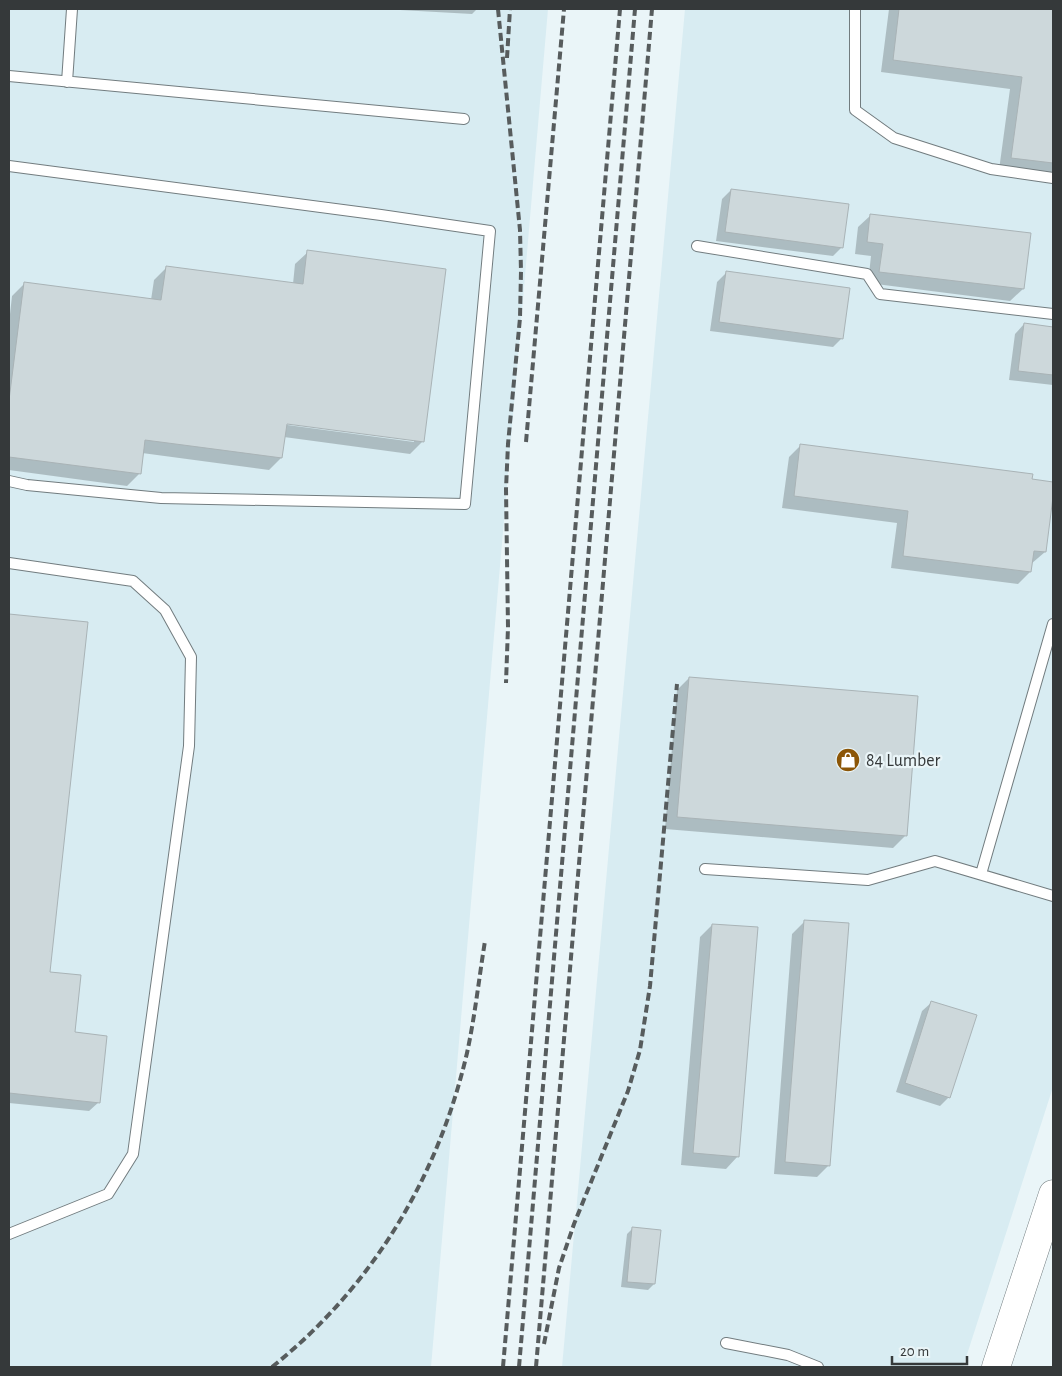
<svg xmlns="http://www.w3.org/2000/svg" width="1062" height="1376" font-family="'Alegreya Sans',sans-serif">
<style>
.built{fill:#d8ecf2}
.shadow{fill:#0003;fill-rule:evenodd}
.building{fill:#cdd8db;stroke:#a9b3b6}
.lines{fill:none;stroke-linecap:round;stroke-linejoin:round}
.service-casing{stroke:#727c7f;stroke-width:12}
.secondary-casing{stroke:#727c7f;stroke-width:29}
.service{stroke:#fff;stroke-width:10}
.secondary{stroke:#fff;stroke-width:28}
.rail{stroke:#575c5d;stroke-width:4;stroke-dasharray:8 4;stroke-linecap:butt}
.labels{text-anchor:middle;stroke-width:4.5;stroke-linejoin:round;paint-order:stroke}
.poi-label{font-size:18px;fill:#35393a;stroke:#eaf5f8;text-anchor:start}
</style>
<rect width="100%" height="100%" fill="#eaf5f8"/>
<path class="built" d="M 9,9 L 548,9 L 431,1367 L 9,1367 Z
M 685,9 L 1053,9 L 1053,1087 L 963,1367 L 562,1367 Z"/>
<path class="shadow" d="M 382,9 L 477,9 L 472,14 Z
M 889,9 L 1053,9 L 1053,177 L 999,170 L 1010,89 L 881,72 Z
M 731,190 L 842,247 L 833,256 L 716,241 L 722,199 Z
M 871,215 L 1023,289 L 1010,301 L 868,283 L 871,256 L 855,254 L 858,227 Z
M 308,252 L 423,441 L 410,454 L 284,437 L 281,458 L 269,470 L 142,453 L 139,474 L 127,486 L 9,470 L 9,323 L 12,296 L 24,284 L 151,300 L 154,280 L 166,268 L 293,284 L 295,264 ZM 281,422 L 414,439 L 414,442 L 280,424 Z
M 726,273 L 842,338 L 833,347 L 710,331 L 717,282 Z
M 1024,324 L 1053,328 L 1053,385 L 1009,380 L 1015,334 Z
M 801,445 L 1053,483 L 1045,552 L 1031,564 L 1030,572 L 1018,584 L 891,568 L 897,523 L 782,508 L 789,457 Z
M 9,615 L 86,624 L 48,973 L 99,1102 L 89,1111 L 9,1103 Z
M 689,678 L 917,697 L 905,836 L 893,848 L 665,829 L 677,690 Z
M 805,921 L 829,1165 L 817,1177 L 774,1174 L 792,934 Z
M 712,925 L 738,1156 L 726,1169 L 681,1165 L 700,937 Z
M 932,1002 L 949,1097 L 940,1106 L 896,1092 L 922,1011 Z
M 633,1228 L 654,1284 L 648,1290 L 621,1287 L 627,1234 Z"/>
<path class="building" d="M 899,9 L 1053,9 L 1053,163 L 1011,158 L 1022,77 L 893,60 Z
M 731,189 L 849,204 L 843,248 L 725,232 Z
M 870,214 L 1031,233 L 1024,289 L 879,272 L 883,244 L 867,242 Z
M 307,250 L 446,269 L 424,442 L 287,424 L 282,458 L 145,440 L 141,474 L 9,457 L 9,400 L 24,282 L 161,300 L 166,266 L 303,284 Z
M 726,271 L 850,288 L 843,339 L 719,322 Z
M 1024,323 L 1053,327 L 1053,375 L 1018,371 Z
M 800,444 L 1033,474 L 1032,479 L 1053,482 L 1053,497 L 1046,552 L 1034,551 L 1031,572 L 903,556 L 908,511 L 794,496 Z
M 9,614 L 88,622 L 50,972 L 81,975 L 75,1032 L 107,1036 L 100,1103 L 9,1093 Z
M 689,677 L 918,696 L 907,836 L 677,817 Z
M 804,920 L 849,923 L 830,1166 L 785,1162 Z
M 712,924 L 758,927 L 739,1157 L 693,1153 Z
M 931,1001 L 977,1015 L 950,1098 L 905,1083 Z
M 632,1227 L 661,1230 L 655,1284 L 627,1282 Z"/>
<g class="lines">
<g class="service-casing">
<path id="service" d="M 855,9 L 855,110 L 894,138 L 991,169 L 1053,178
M 9,76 L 464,119
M 67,82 L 72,9
M 9,166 L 381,215 L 490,231 L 465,504 L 161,498 L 27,485 L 9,481
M 697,246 L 867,274 L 880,294 L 1053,314
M 9,563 L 133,581 L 165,610 L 191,657 L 189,746 L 133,1154 L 108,1194 L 9,1234
M 705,869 L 868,880 L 935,861 L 1053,896
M 981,874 L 1053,624
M 726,1343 L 788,1355 L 818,1367"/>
</g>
<g class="secondary-casing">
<path id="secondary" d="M 996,1367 L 1053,1194"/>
</g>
<use href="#service" class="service"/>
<use href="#secondary" class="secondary"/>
<path class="rail" d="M 498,9 L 520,230 L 521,271 L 520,318 L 508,444 L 506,489 L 508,627 L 506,683
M 507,58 L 510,9
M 526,442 L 564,9
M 544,1344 L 559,1268 L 574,1224 L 628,1091 L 640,1050 L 650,986 L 677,684
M 272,1367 C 372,1287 438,1178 467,1053 C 475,1016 479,978 485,941
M 503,1367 L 620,9
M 519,1367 L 635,9
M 536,1367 L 652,9"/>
</g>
<defs>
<g id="shop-disc" transform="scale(1.25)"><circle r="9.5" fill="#8c5607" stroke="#eaf5f8"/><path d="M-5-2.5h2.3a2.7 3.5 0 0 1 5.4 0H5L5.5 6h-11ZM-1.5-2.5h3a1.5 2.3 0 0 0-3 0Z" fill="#fff"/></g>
</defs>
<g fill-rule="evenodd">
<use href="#shop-disc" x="848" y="760"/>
</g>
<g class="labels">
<g class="poi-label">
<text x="866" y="766">84 Lumber</text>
</g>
</g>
<rect width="1062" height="1376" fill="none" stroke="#35393a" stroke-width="20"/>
<path d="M892 1356v8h75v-8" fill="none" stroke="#35393a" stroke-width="2.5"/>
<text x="900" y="1356" font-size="15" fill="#35393a" stroke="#eaf5f8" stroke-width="4" paint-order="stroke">20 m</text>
</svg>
